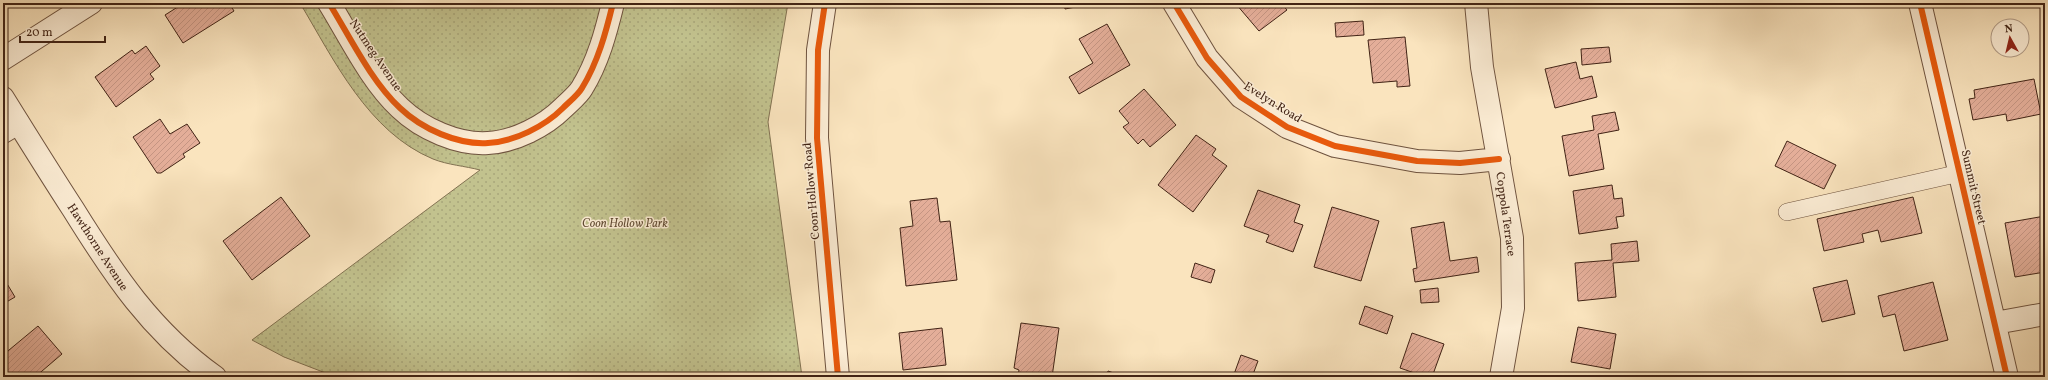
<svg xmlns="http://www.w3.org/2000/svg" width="2048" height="380" font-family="Vollkorn,serif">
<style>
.grass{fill:url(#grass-dots);stroke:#827252}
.building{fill:url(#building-hatch);stroke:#412315}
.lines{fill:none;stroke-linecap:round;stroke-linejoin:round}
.service-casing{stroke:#6f533f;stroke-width:18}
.minor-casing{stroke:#6f533f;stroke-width:24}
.tertiary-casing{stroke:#6f533f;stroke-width:24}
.service{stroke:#fcedd5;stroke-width:17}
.minor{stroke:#fcedd5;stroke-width:22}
.tertiary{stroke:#fcedd5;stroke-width:22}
.cycleway-casing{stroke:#fcedd5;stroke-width:8}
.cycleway{stroke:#e8590c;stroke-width:6}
.labels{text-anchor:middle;stroke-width:3;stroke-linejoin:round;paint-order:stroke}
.street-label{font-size:12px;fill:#412315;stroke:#fcedd5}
.park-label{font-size:12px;font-style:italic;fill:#614b33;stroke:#fcedd5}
</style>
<defs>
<pattern id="grass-dots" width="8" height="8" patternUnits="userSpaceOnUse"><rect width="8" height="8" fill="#c2c28e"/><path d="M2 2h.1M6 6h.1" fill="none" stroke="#a8a67a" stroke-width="1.8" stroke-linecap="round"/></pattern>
<pattern id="building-hatch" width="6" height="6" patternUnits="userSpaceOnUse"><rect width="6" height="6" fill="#e4ae99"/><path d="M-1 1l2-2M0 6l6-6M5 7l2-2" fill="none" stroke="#c59583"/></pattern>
</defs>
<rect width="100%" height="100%" fill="#fae4be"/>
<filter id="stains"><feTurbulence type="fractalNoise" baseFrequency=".005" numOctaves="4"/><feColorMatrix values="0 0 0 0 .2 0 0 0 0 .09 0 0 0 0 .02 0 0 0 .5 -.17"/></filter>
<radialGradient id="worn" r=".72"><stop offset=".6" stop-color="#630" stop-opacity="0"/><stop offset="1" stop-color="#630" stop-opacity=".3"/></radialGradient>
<path class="grass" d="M 300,3 L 788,3 L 768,122 L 802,377 L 336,377 L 284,357 L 252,340 L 480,170 C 465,166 448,165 433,159 C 368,132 334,60 300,3 Z"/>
<path class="building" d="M 184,3 L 229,3 L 234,11 L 183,43 L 165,15 Z
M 1064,3 L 1086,3 L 1086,5 L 1065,9 Z
M 1237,3 L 1281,3 L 1287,10 L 1259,31 L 1236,4 Z
M 1363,21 L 1364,35 L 1336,37 L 1335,23 Z
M 1107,24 L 1130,65 L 1079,94 L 1069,77 L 1093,63 L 1079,39 Z
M 1405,37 L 1410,86 L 1397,87 L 1397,81 L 1373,83 L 1368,40 Z
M 146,46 L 160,66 L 150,74 L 154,79 L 116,107 L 95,77 L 132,50 L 135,54 Z
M 1609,47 L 1611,62 L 1582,65 L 1581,49 Z
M 1576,62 L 1580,79 L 1592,76 L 1597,97 L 1555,108 L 1545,69 Z
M 2034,79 L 2041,114 L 2007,121 L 2006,114 L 1973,120 L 1969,99 L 1975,98 L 1974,90 Z
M 1144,89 L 1176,125 L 1150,147 L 1143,139 L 1138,144 L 1123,127 L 1129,123 L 1119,111 Z
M 1615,112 L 1619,130 L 1598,134 L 1604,169 L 1569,176 L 1562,136 L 1594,130 L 1592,116 Z
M 160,119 L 170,134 L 187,124 L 200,143 L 183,154 L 185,157 L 161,173 L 157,173 L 133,137 Z
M 1196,135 L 1216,149 L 1212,155 L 1227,166 L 1193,212 L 1158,185 Z
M 1787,141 L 1836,165 L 1824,189 L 1775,166 Z
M 1612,185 L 1614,199 L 1622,198 L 1624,216 L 1616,217 L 1618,228 L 1579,234 L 1573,191 Z
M 1258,190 L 1300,205 L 1294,222 L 1303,225 L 1293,252 L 1266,242 L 1269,235 L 1244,226 Z
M 281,197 L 310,236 L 252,280 L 223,241 Z
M 1913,197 L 1922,233 L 1881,242 L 1878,230 L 1862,234 L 1864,242 L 1824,251 L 1817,219 Z
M 937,198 L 940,222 L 950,221 L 957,280 L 906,286 L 900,228 L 913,226 L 910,201 Z
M 1332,207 L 1379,221 L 1361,281 L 1314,267 Z
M 2045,216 L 2045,272 L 2015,277 L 2005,223 Z
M 1444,222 L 1450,261 L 1477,257 L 1479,272 L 1415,282 L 1413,269 L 1417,268 L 1411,228 Z
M 1637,241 L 1639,261 L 1613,263 L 1616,297 L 1578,301 L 1575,263 L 1612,260 L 1611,244 Z
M 1195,263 L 1215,270 L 1211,283 L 1191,277 Z
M 3,277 L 15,297 L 3,304 Z
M 1847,280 L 1855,314 L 1822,322 L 1813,288 Z
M 1933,282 L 1948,340 L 1904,351 L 1895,314 L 1883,317 L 1878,296 Z
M 1438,288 L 1439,302 L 1421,303 L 1420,290 Z
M 1365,306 L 1393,316 L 1387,334 L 1359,324 Z
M 1021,323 L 1059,328 L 1052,377 L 1018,377 L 1019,370 L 1014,368 Z
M 38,326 L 62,354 L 35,377 L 4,377 L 3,355 Z
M 1578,327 L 1616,334 L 1610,369 L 1571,362 Z
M 942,328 L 946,365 L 903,370 L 899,333 Z
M 1412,333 L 1444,344 L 1432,377 L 1426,377 L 1400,368 Z
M 1241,355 L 1258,361 L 1252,377 L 1233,377 Z
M 1108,371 L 1125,377 L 1106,377 Z"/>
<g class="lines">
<g class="service-casing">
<path id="service" d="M 1787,212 L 1960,173"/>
</g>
<g class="minor-casing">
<path id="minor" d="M 329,3 C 350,37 371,81 400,108 C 422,129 458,145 488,143 C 514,142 545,126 563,108 C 569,102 578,95 582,88 C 598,62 606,32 613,3
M 825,3 L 818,50 L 817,138 L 838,377
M 1174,3 L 1207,58 L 1241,97 L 1287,127 L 1335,146 L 1417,161 L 1460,163 L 1499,159
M 1476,3 L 1482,67 L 1512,238 L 1513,308 L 1501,377
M 1920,3 L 2007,377
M 3,59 L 91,3
M 3,132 L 18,123
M 1995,323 L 2045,314"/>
</g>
<g class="tertiary-casing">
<path id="tertiary" d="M 3,98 C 26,135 49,172 73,209 C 114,275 151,331 215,377"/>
</g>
<use href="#service" class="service"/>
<use href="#minor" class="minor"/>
<use href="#tertiary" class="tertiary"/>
<g class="cycleway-casing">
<path id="cycleway" d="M 329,3 C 350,37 371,81 400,108 C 422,129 458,145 488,143 C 514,142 545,126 563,108 C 569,102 578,95 582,88 C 598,62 606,32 613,3
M 825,3 L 818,50 L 817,138 L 838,377
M 1174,3 L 1207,58 L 1241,97 L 1287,127 L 1335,146 L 1417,161 L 1460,163 L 1499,159
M 1920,3 L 2007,377"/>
</g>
<use href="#cycleway" class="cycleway"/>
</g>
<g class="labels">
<g class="street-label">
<text transform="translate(376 55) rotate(56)" y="4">Nutmeg Avenue</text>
<text transform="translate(1273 102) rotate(32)" y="4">Evelyn Road</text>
<text transform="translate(1974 187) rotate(77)" y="4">Summit Street</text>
<text transform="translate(811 191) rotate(-95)" y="4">Coon Hollow Road</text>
<text transform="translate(1506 214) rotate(82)" y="4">Coppola Terrace</text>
<text transform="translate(98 247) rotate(57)" y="4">Hawthorne Avenue</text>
</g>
<g class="park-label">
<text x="625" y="227">Coon Hollow Park</text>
</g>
</g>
<rect width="2048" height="380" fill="none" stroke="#fae4be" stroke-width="16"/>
<rect x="4" y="4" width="2040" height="372" fill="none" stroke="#412315" stroke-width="2"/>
<rect x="8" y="8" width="2032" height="364" fill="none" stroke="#412315"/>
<g transform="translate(2010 38) rotate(352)"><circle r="19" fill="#fcedd5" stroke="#b19c88"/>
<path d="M0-3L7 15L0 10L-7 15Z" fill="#8f2418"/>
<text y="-6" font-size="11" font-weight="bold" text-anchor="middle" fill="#412315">N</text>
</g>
<path d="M20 36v6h85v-6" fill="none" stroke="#412315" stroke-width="2"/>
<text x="26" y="36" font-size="12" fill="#412315" stroke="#fcedd5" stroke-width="3" paint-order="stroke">20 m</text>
<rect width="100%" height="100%" filter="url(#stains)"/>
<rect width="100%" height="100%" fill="url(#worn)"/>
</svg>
